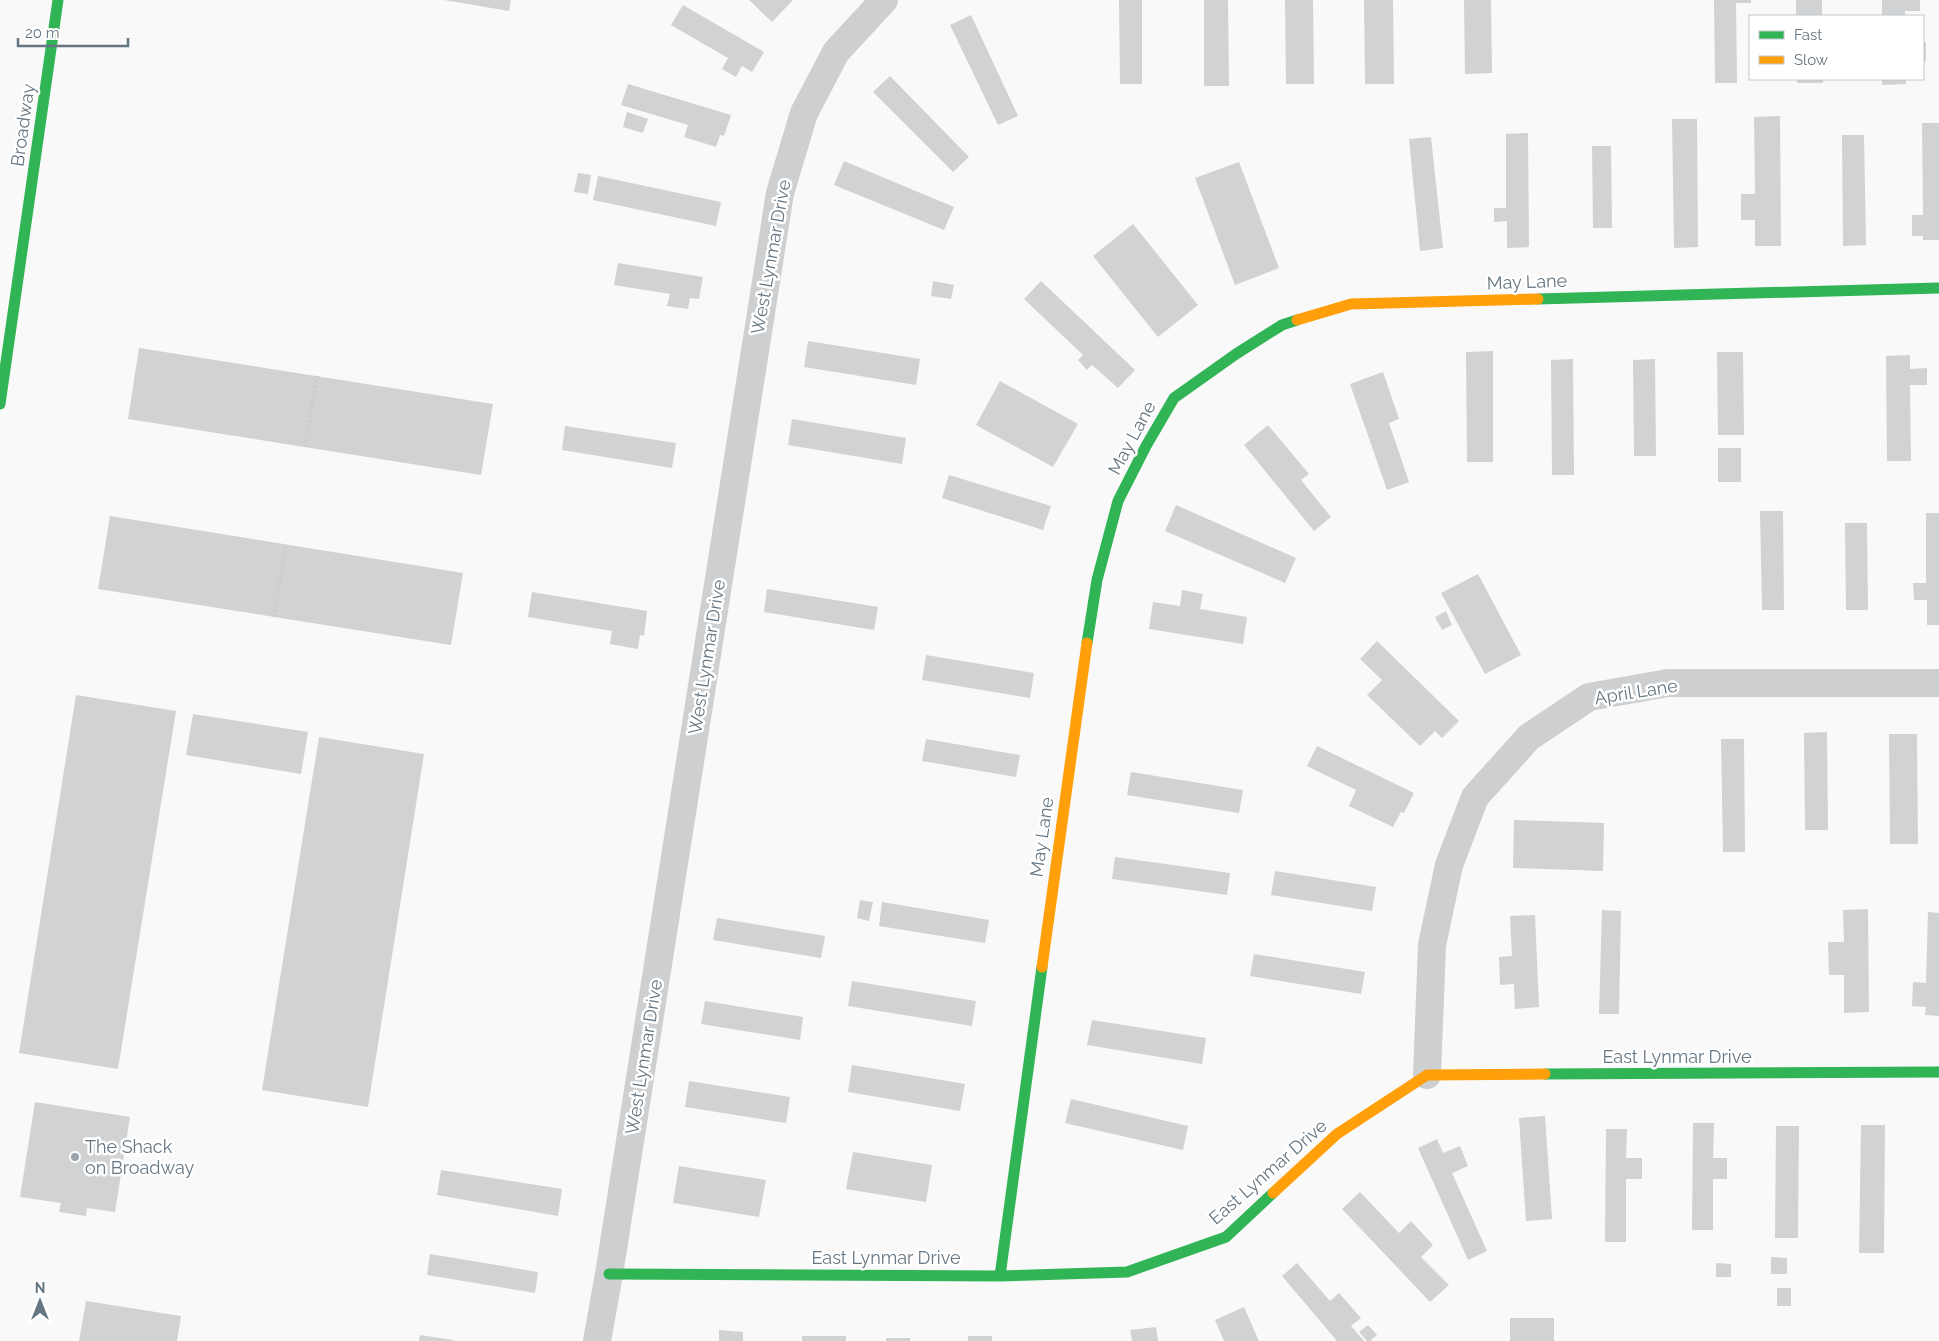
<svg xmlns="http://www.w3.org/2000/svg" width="1939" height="1341" font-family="Raleway,sans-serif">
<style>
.building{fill:#d0d2d3}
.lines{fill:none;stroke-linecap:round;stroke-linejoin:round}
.path{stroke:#cbcccd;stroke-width:3;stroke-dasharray:2.5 2.5;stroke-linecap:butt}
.street{stroke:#cecfd0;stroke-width:28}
.fast{stroke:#30b455;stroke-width:11}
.slow{stroke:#ff9f0a;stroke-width:11}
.poi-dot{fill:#99a4ac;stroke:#fff;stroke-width:2}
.labels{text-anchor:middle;stroke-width:5;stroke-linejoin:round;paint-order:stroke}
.street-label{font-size:18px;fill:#657683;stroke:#fff}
.poi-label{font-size:18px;fill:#657683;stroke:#fff;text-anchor:start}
</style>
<rect width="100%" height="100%" fill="#f9f9f9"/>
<path class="building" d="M 444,0 L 511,0 L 509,11 Z
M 749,0 L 793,0 L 772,22 Z
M 1119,0 L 1142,0 L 1142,84 L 1120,84 Z
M 1204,0 L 1228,0 L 1229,86 L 1204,86 Z
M 1285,0 L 1313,0 L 1314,84 L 1286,84 Z
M 1364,0 L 1393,0 L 1394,84 L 1365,84 Z
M 1464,0 L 1491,0 L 1492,73 L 1465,74 Z
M 1714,0 L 1751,0 L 1751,3 L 1736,3 L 1737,83 L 1715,83 Z
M 1796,0 L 1822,0 L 1822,16 L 1796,16 Z
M 1882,0 L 1920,0 L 1920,11 L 1905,11 L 1905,16 L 1882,16 Z
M 683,5 L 764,52 L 752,72 L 742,66 L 736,77 L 722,69 L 728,58 L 671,25 Z
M 971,15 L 1018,116 L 998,125 L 950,25 Z
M 1923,42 L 1926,42 L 1926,61 L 1923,61 Z
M 890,76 L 969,157 L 953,172 L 873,92 Z
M 1797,79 L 1823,79 L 1823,83 L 1797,83 Z
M 1882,79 L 1906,79 L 1906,84 L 1882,85 Z
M 628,84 L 731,115 L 724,136 L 720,135 L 716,147 L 684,137 L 688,125 L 621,105 Z
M 627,112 L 648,119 L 643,133 L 623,127 Z
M 1780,116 L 1781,246 L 1755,246 L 1755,220 L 1741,220 L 1741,194 L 1755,194 L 1754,117 Z
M 1672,119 L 1697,119 L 1698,247 L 1674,248 Z
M 1922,123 L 1939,123 L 1939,240 L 1923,240 L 1923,236 L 1912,236 L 1912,215 L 1923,215 Z
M 1528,133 L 1529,247 L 1507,248 L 1507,221 L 1494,222 L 1494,208 L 1506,208 L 1506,134 Z
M 1842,135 L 1864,135 L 1866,245 L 1843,246 Z
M 1431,137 L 1443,248 L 1420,251 L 1409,139 Z
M 1592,146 L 1611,146 L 1612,228 L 1593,228 Z
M 844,161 L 954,207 L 944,230 L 834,185 Z
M 1239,162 L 1279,268 L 1235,285 L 1195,178 Z
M 578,173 L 591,175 L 588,194 L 574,192 Z
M 598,176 L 721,202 L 716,226 L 593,200 Z
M 1133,224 L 1198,305 L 1158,337 L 1093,256 Z
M 618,263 L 703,277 L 699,299 L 690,298 L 688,309 L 667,306 L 670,294 L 614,285 Z
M 933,281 L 954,285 L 951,299 L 931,296 Z
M 1041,281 L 1135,370 L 1118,388 L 1092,365 L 1087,370 L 1078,360 L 1083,355 L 1024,299 Z
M 808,341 L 920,359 L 916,385 L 804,367 Z
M 139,348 L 493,404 L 481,475 L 128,419 Z
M 1493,351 L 1493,462 L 1467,462 L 1466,352 Z
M 1717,352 L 1743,352 L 1744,435 L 1718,435 Z
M 1910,355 L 1910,369 L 1927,368 L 1927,385 L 1910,385 L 1911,461 L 1887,461 L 1886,356 Z
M 1573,359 L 1574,475 L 1552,475 L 1551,360 Z
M 1655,359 L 1656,456 L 1634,456 L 1633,360 Z
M 1383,372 L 1399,419 L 1389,423 L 1409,482 L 1387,490 L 1350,384 Z
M 1000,381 L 1078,424 L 1053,467 L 976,425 Z
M 792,419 L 906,438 L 902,464 L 788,445 Z
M 1268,425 L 1309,474 L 1301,480 L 1331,517 L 1314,531 L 1244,445 Z
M 565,426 L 676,443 L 672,468 L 562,450 Z
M 1718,448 L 1741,448 L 1741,482 L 1718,482 Z
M 949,475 L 1051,506 L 1043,530 L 942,498 Z
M 1176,505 L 1296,558 L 1285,583 L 1165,531 Z
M 1760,511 L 1783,511 L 1784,610 L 1762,610 Z
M 1926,513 L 1939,513 L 1939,625 L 1927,625 L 1927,600 L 1914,600 L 1913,583 L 1926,583 Z
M 110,516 L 463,573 L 451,645 L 98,589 Z
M 1845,523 L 1867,523 L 1868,610 L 1846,610 Z
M 1478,574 L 1521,655 L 1485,674 L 1441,593 Z
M 767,589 L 878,607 L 874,630 L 764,612 Z
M 1182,590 L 1203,594 L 1200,609 L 1247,617 L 1243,644 L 1149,629 L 1153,602 L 1180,606 Z
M 532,592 L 647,611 L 644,636 L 640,635 L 638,649 L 610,644 L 612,631 L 528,617 Z
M 1446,611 L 1452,625 L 1442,630 L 1435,617 Z
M 1377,641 L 1459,721 L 1442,738 L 1435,731 L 1420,746 L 1367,695 L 1382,680 L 1360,659 Z
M 926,655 L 1034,673 L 1030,698 L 922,680 Z
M 76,695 L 176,711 L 118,1069 L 19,1053 Z
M 193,714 L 308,732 L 301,774 L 186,755 Z
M 1827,732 L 1828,830 L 1805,830 L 1804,733 Z
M 1889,734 L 1917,734 L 1918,844 L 1890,844 Z
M 319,737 L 424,754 L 368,1107 L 262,1090 Z
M 926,739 L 1020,755 L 1016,777 L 922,761 Z
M 1721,739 L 1744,739 L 1745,852 L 1723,852 Z
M 1317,746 L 1414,793 L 1404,813 L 1401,812 L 1393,827 L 1349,806 L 1356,790 L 1307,766 Z
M 1131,772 L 1243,790 L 1239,813 L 1127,795 Z
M 1514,820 L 1604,823 L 1603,871 L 1513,868 Z
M 1115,857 L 1230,873 L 1227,895 L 1112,879 Z
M 1275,871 L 1376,887 L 1372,911 L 1271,895 Z
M 860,900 L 873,902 L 869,921 L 857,918 Z
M 882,902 L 989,920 L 985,943 L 879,926 Z
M 1868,909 L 1869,1012 L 1844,1013 L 1844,975 L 1829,975 L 1828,942 L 1844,942 L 1843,910 Z
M 1602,910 L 1621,911 L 1619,1014 L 1599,1014 Z
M 1928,912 L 1939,913 L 1939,1016 L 1925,1015 L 1926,1007 L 1912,1006 L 1913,982 L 1926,983 Z
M 1535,915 L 1539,1007 L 1515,1009 L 1514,984 L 1500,985 L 1499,957 L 1512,956 L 1510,916 Z
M 717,918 L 825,936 L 821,958 L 713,940 Z
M 1254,954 L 1365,972 L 1361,994 L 1250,976 Z
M 852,981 L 976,1001 L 972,1026 L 848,1006 Z
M 705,1001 L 803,1017 L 800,1040 L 701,1024 Z
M 1092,1020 L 1206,1038 L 1202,1064 L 1087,1045 Z
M 852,1065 L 965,1084 L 960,1111 L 848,1092 Z
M 689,1081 L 790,1097 L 786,1123 L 685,1107 Z
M 1071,1099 L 1188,1126 L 1183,1150 L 1065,1123 Z
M 35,1102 L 130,1117 L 115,1212 L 87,1208 L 86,1216 L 59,1212 L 61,1203 L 20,1197 Z
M 1545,1116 L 1552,1219 L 1526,1221 L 1519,1118 Z
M 1693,1123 L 1714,1123 L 1713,1158 L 1727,1158 L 1727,1179 L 1713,1179 L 1713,1230 L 1692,1230 Z
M 1861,1125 L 1885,1125 L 1884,1253 L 1859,1253 Z
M 1776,1126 L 1799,1126 L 1798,1238 L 1775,1238 Z
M 1606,1129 L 1627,1129 L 1626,1158 L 1642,1158 L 1642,1179 L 1626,1179 L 1626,1242 L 1605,1242 Z
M 1437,1139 L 1443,1153 L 1460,1146 L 1468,1166 L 1452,1173 L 1487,1251 L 1468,1260 L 1418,1148 Z
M 853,1152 L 932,1165 L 926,1202 L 846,1189 Z
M 679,1166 L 766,1180 L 759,1217 L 673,1203 Z
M 441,1170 L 562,1189 L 558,1216 L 437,1195 Z
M 1360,1192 L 1399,1233 L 1411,1221 L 1433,1245 L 1421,1257 L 1449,1285 L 1430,1302 L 1342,1209 Z
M 430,1254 L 538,1272 L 535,1293 L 427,1275 Z
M 1771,1257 L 1787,1258 L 1787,1274 L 1771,1274 Z
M 1297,1263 L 1330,1301 L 1339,1293 L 1361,1318 L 1351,1326 L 1364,1341 L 1337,1341 L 1282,1276 Z
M 1716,1263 L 1731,1264 L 1731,1277 L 1716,1277 Z
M 1777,1288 L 1791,1288 L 1791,1306 L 1777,1306 Z
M 86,1301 L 181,1316 L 177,1341 L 79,1341 Z
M 1244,1307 L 1259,1341 L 1224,1341 L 1215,1320 Z
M 1510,1318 L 1554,1318 L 1554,1341 L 1510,1341 Z
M 1368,1325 L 1377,1335 L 1370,1341 L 1367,1341 L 1359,1332 Z
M 1156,1327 L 1158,1341 L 1132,1341 L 1130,1330 Z
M 719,1330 L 743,1332 L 743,1341 L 719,1341 Z
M 420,1335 L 453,1340 L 453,1341 L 419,1341 Z
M 802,1336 L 846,1336 L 846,1341 L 802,1341 Z
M 968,1336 L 992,1336 L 992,1341 L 968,1341 Z
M 886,1338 L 910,1338 L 910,1341 L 886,1341 Z"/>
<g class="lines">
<path class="path" d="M 305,447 L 317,376
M 274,617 L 286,544"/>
<path class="street" d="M 1427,1075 L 1432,945 L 1449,865 L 1475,797 L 1529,737 L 1589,697 L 1668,683 L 1939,683
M 597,1341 L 609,1274 L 780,193 L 804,113 L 836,52 L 884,0"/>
<path class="fast" d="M 1538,299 L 1939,288
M 0,404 L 58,0
M 1087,643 L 1097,580 L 1118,501 L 1146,446 L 1174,398 L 1236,354 L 1282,325 L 1297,320
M 1545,1074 L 1939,1072
M 609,1274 L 1000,1276 L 1127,1272 L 1226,1237 L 1273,1193
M 1000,1276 L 1042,967"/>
<path class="slow" d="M 1297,320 L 1351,304 L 1538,299
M 1042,967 L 1087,643
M 1273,1193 L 1337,1134 L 1427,1075 L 1545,1074"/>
</g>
<circle class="poi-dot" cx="75" cy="1157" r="5"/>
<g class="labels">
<g class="street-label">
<text transform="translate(23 125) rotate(-82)" y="6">Broadway</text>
<text transform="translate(771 257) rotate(-80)" y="6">West Lynmar Drive</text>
<text transform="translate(1527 282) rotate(-2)" y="6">May Lane</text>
<text transform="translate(1132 438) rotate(-62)" y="6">May Lane</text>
<text transform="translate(707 657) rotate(-81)" y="6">West Lynmar Drive</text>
<text transform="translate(1636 692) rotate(-9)" y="6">April Lane</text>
<text transform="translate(1042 837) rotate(-82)" y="6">May Lane</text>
<text transform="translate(644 1057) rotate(-81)" y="6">West Lynmar Drive</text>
<text x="1677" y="1063">East Lynmar Drive</text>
<text transform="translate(1268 1172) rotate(-41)" y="6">East Lynmar Drive</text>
<text x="886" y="1264">East Lynmar Drive</text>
</g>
<g class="poi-label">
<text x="85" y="1153">The Shack<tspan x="85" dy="21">on Broadway</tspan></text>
</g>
</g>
<rect x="1749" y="15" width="175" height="65" fill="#ffffff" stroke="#c1c8cd"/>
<rect x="1759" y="31" width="25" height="8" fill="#30b455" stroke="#c1c8cd"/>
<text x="1794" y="40" font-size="15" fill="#657683">Fast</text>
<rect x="1759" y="56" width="25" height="8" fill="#ff9f0a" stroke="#c1c8cd"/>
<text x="1794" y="65" font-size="15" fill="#657683">Slow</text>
<g transform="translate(40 1301)" stroke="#ffffff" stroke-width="4" paint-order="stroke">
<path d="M0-4L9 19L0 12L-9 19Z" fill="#657683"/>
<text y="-8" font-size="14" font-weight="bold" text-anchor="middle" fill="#657683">N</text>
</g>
<path d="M18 38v8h110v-8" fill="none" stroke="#657683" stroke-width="2.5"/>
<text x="25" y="38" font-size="15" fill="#657683" stroke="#ffffff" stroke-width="4" paint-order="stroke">20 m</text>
</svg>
